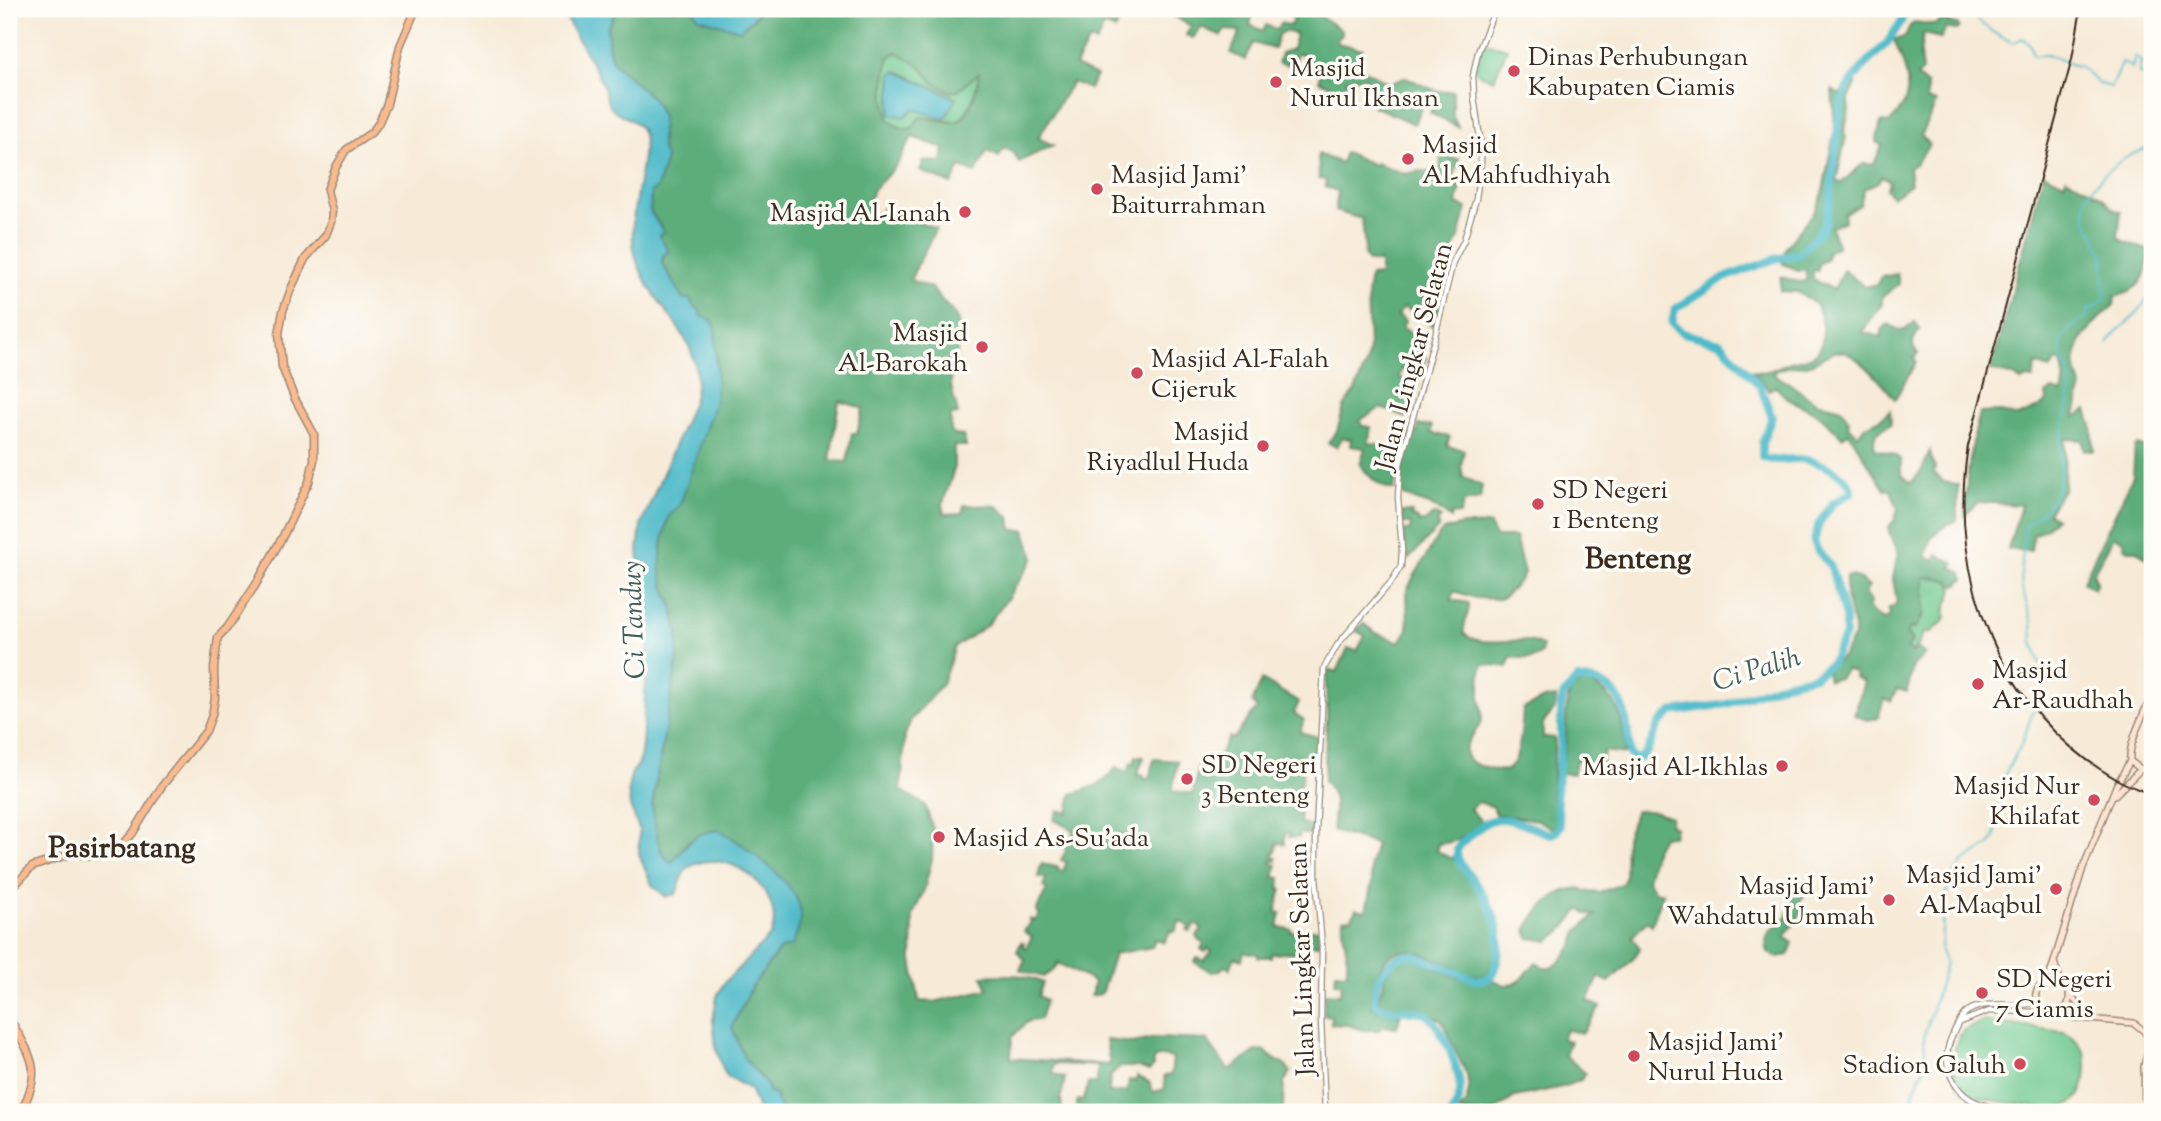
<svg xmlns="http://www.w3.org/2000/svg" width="2161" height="1121" font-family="'Sorts Mill Goudy',serif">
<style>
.green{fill:#70c990;stroke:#567a57;stroke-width:2;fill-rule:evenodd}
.forest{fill:#5cad7a;stroke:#4c6c4c;stroke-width:2;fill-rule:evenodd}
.water{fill:#4ebac9;stroke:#447274;stroke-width:2}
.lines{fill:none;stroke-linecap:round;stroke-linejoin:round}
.stream{stroke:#4ebac9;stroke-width:2}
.river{stroke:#4ebac9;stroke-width:8}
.tertiary-casing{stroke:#998a7a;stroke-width:7}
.secondary-casing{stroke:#998a7a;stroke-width:8}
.primary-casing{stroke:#998a7a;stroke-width:9}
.tertiary{stroke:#fff;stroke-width:4.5}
.secondary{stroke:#fde3d1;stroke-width:5}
.primary{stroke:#fbba8d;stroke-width:6}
.rail{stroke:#3b2a1e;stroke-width:2}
.poi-dot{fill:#d1495b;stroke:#fdfcf7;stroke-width:2.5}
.labels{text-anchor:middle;stroke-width:7;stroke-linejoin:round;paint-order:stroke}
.poi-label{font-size:26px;fill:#3b2a1e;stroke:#fdfcf7;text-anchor:start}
.street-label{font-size:26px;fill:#3b2a1e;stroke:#fdfcf7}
.water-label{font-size:28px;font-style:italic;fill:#425c5a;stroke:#fdfcf7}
.quarter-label{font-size:30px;font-weight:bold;fill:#3b2a1e;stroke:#fdfcf7}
</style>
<rect width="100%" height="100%" fill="#fdfcf7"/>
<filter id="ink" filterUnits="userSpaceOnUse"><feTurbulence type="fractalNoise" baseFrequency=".0143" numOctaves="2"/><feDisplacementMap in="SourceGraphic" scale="14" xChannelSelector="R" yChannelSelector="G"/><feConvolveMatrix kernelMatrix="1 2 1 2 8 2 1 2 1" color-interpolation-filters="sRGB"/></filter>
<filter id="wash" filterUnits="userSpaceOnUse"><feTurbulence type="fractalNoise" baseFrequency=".00686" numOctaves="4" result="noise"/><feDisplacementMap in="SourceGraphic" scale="28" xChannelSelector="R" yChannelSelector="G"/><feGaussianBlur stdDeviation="1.57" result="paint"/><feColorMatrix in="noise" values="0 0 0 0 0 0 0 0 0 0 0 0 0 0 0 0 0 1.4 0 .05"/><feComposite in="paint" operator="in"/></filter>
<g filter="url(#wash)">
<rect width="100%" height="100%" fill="#f7ead7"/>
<path class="green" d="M 1483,42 L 1507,48 L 1494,80 L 1479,74 L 1475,69 Z
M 897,52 L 921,67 L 935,84 L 970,80 L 979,72 C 977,89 972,112 956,122 L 922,117 L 918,118 L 912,129 C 903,130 897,126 889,121 C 883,101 884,78 889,57 ZM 900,72 L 945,94 L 945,118 L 915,109 L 911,110 L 904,117 L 890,114 L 892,74 Z
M 1934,577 L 1950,581 C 1957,593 1948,596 1946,608 C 1945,612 1946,616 1945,620 L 1930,633 L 1924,633 L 1914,653 L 1907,649 L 1906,634 L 1911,627 L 1914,629 L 1924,613 L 1924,578 Z
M 1984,1021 L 2064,1032 C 2085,1044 2088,1055 2085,1078 C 2083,1098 2073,1106 2053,1109 C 2037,1107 2021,1104 2004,1102 C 1967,1097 1948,1093 1955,1049 C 1957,1032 1969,1026 1984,1021 Z"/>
<path class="forest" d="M 617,9 L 693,9 L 699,18 L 740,30 L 753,19 L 761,9 L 1109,9 L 1106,15 L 1119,22 L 1115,30 L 1104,25 L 1096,43 L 1089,40 L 1075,66 L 1096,76 L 1089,89 L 1072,82 L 1038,138 L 1053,145 L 1019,162 L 1013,152 L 1004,148 L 999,157 L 987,151 L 976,173 L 960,167 L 952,184 L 920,171 L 923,161 L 942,162 L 944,148 L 912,137 L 897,165 L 872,191 L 867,211 L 880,215 L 883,208 L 936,228 L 910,280 L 932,288 C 938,301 953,307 958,322 C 964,343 951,361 951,382 C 951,392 956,404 958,414 L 951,415 L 951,433 L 954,435 L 963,436 L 966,446 L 954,446 L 954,469 L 943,503 L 944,514 L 962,513 L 964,505 L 997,506 L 1010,517 L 1012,530 L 1025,530 L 1034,558 L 1007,599 L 986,626 L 955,647 L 942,684 L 911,720 L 905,735 L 901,790 L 925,805 L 933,829 L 932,859 L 924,890 L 913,915 L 912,960 L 919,1001 L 934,1002 L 988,989 L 982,976 C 1005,975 1021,972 1043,983 L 1038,996 L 1046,1000 L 1040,1019 L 1027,1022 L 1012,1037 L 1011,1058 L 1110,1065 L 1106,1040 L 1133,1043 L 1156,1038 L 1206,1040 L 1229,1070 L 1256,1051 L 1265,1051 C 1275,1063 1282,1059 1291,1072 L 1284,1082 L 1283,1112 L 1094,1112 L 1094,1110 L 1076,1106 L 1078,1100 L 1083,1101 L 1088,1083 L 1097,1083 L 1098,1066 L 1054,1064 L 1052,1073 L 1065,1078 L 1061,1097 L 1062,1110 L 1056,1112 L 781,1112 L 775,1095 L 768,1092 L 767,1085 L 744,1058 L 732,1027 L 751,988 L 780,949 L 797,899 L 689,840 L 673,861 L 670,862 C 655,850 654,824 652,806 L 678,656 L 678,632 L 672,605 L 664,586 L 660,568 L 662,545 L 668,516 L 680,505 L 717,360 L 715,343 L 701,317 L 694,307 L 683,299 L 662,263 L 664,255 L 659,234 L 664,232 L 650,211 L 651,192 L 661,147 L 662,116 L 652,98 L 613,62 L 609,50 L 607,28 ZM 897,52 L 921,67 L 935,84 L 950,92 L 957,91 L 979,73 C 978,84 969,120 956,122 C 946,123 932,118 922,117 L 919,118 L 912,128 C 903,130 897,126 889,121 C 883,101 884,78 889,57 ZM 839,401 L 863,408 L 857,433 L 852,433 L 847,462 L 830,460 ZM 1162,1056 L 1173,1058 L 1171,1075 L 1164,1076 L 1165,1089 L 1153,1092 L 1149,1082 L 1137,1076 L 1136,1081 L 1129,1080 L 1127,1092 L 1109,1092 L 1110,1077 L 1120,1067 L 1139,1067 L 1149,1071 L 1153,1067 L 1153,1059 Z
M 1175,9 L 1247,9 L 1253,12 L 1250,25 L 1263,31 L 1266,25 L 1277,30 L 1281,23 L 1290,26 L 1294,18 L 1283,12 L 1284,9 L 1315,9 L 1313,11 L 1341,30 L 1342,35 L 1338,38 L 1337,43 L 1363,49 L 1354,64 L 1390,84 L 1405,77 L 1436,91 L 1453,91 L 1453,117 L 1458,127 L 1430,113 L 1433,106 L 1425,102 L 1414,124 L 1373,106 L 1377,95 L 1367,87 L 1366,77 L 1346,79 L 1349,93 L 1319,81 L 1320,72 L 1307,69 L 1307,54 L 1296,54 L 1295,66 L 1278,63 L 1281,53 L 1292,49 L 1296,34 L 1284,31 L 1278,35 L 1274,49 L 1253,43 L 1245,60 L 1231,53 L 1240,31 L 1225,30 L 1221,36 L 1201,27 L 1193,38 L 1186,35 L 1191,26 L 1175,17 L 1178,11 Z
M 1946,17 L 1948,23 L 1958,24 L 1959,28 L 1956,30 L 1946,28 L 1941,38 L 1923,34 L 1920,54 L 1922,72 L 1917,76 L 1927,85 L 1927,100 L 1936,102 C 1932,115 1925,124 1921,135 L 1929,145 L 1916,163 L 1909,168 L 1911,184 L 1892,197 L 1886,189 L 1890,181 L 1882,176 L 1878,182 L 1864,189 L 1860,205 L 1844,213 L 1845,221 L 1831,227 L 1838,246 L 1828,251 L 1826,260 L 1818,264 L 1818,271 L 1813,271 L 1813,279 L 1834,290 L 1843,270 L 1865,287 L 1877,284 L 1881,277 L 1897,274 L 1899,284 L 1882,297 L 1882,304 L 1862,332 L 1881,337 C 1882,331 1882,327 1889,324 L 1899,330 L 1905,330 L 1915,322 L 1920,329 C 1914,338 1909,345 1918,353 L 1914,358 L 1916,362 L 1895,399 C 1884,386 1853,346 1835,352 C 1826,354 1819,361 1810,364 C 1797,367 1783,364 1773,374 L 1789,383 L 1805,395 L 1816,402 L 1842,409 L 1849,421 L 1848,425 L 1858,435 L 1865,426 L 1879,420 L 1890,410 L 1891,424 C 1879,429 1871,435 1875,449 L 1893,454 L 1901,460 L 1901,474 L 1911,483 L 1922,470 L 1930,451 L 1932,462 L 1935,466 L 1934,473 L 1944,482 L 1958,485 L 1957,521 L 1948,524 L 1931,538 L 1926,557 L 1934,560 L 1937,554 L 1955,564 L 1951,567 L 1962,573 L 1964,580 L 1960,581 L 1960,584 L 1953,586 L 1950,581 L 1934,577 L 1924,578 L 1924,613 L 1915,629 L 1911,627 L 1906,634 L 1912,640 L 1907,649 L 1913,653 L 1916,647 L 1925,654 L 1913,666 L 1907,692 L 1897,689 L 1891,701 L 1884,699 L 1878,718 L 1867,720 L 1854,715 L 1864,682 L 1854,677 L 1855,673 L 1846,669 L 1839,678 L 1828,680 L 1826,671 L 1843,656 L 1854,636 L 1854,628 L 1846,596 L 1846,576 C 1855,574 1862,581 1869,587 L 1865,593 L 1871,602 L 1868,607 L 1873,614 L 1884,620 L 1891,615 L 1888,609 L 1895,605 L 1897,601 L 1893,579 L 1898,551 L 1889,532 L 1889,527 L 1895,519 L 1898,509 L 1890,488 L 1885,490 L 1849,433 L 1842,437 C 1833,428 1824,417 1812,411 C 1796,402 1788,403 1776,386 L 1769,390 L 1753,371 C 1772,374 1774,367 1790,362 C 1797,360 1805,359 1812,356 C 1829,348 1822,318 1817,305 L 1797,292 L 1780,291 L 1781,277 L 1799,282 L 1806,281 L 1806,270 L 1798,270 L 1783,264 L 1782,259 L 1787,246 L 1815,211 L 1822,196 L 1835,127 L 1832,90 L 1840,95 L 1843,90 L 1856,84 L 1849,99 L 1849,111 L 1844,133 L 1846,137 L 1836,181 L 1841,183 L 1863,164 L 1874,164 L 1882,145 L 1876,142 L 1881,122 L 1889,123 C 1894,118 1900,112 1903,105 C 1914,84 1902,60 1894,40 L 1905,37 L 1910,26 L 1915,22 L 1935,25 Z
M 1345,152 L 1374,165 L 1376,163 L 1405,174 L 1420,171 L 1435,172 L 1440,169 L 1443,153 L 1451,158 L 1459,159 L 1454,177 L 1461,181 L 1457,204 L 1467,208 L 1459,238 L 1451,256 L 1444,255 L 1439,271 L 1447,273 L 1435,327 L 1404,307 L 1398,315 L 1405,321 L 1402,328 L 1414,334 L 1415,354 L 1427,358 L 1422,371 L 1414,368 L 1411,373 L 1402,369 L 1399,378 L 1419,384 L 1408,418 L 1381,408 L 1360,420 L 1362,426 L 1371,427 L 1368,443 L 1400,447 L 1394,490 C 1378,487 1370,477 1360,465 L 1365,448 L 1350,446 L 1351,439 L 1341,438 L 1337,447 L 1328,443 L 1337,431 L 1344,407 L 1355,391 L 1366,364 L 1369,348 L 1367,293 L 1370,276 L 1380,275 L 1380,262 L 1368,262 L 1364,255 L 1365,249 L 1362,219 L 1335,211 L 1338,191 L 1325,187 L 1326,180 L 1319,179 L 1318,154 L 1341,163 Z
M 2044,173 L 2064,183 L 2066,178 L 2089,189 L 2102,197 L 2114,210 L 2121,211 L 2118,237 L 2125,242 L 2150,251 C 2144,281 2145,286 2115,297 L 2114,305 C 2097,320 2071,342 2076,368 C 2077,376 2081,382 2081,390 C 2080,399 2076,408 2075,417 L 2087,410 L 2092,426 L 2094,451 L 2085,450 L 2082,440 L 2065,439 L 2064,488 L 2048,513 L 2056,518 L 2045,529 L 2033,535 L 2031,551 L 2008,549 L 2021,505 L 1978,502 L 1965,516 C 1966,480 1970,447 1980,413 L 2001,412 L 2018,417 L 2038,408 L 2047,401 L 2046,394 L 2052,390 L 2062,393 C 2066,382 2064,373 2061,362 L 2057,361 L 2050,369 L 2036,364 L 2033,379 L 2027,378 L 2021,381 L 2014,376 L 1991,370 Z
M 1419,425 L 1432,426 L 1431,433 L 1450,437 L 1447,446 L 1464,450 L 1461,466 L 1463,477 L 1482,486 L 1480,499 L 1464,502 L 1460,515 L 1452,514 L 1451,519 L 1437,508 L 1404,496 L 1401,491 L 1401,473 L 1410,433 L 1417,433 Z
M 2138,445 L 2150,449 L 2149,460 L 2152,461 L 2152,563 L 2137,550 L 2128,550 L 2124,546 L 2124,541 L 2114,536 L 2093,573 L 2097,582 L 2094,589 L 2083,582 L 2133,476 L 2135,446 Z
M 1402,512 L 1412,513 L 1411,517 L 1418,519 L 1418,522 L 1425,522 L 1434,514 L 1441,518 L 1437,523 L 1439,527 L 1409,559 L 1405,554 L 1403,530 L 1410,531 L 1411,524 L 1402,523 Z
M 1462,525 L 1490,525 L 1492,532 L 1496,537 L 1515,537 L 1524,573 L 1521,579 L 1505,596 L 1499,599 L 1476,598 L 1454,591 L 1452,600 L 1469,603 C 1470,614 1462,622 1464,634 C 1487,651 1520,632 1542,646 L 1541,654 C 1532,662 1521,657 1510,657 L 1508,667 L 1483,664 C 1480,672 1480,687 1480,696 C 1480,704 1483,710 1482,718 C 1481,731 1460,742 1467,757 C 1469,763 1479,765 1485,767 C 1491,769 1500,772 1506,770 C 1521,765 1522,723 1523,709 L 1544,699 L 1556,697 L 1555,709 L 1543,723 L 1543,737 L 1555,738 L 1552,796 L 1558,816 L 1556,828 L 1553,829 L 1537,820 L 1495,814 L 1494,807 L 1478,802 L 1470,809 L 1482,822 C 1469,832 1457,845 1439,843 L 1436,850 L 1450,858 L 1455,857 C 1461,873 1474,884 1484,897 C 1498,918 1503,952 1488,975 C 1463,986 1402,920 1380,969 C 1374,982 1371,992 1371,1006 L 1380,1012 L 1401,1014 L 1397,1027 L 1382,1026 L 1379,1030 L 1363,1030 L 1348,1025 L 1331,1024 L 1331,1016 L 1324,1015 L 1324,993 L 1340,994 L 1342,983 L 1335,982 L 1336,972 L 1346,973 C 1351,955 1341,938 1343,919 L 1352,918 L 1356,909 L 1366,911 L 1372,882 L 1370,865 L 1376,844 L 1332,831 C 1334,813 1338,794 1324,781 L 1327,716 L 1326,681 L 1329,669 L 1337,672 L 1348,648 L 1357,651 L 1365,636 L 1356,631 L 1363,623 L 1376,633 L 1400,642 L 1408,629 L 1407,591 L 1412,580 L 1438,536 L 1444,530 Z
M 1262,680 L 1299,702 L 1294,713 L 1304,720 L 1300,732 L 1318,737 L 1315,762 L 1303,760 L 1302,782 L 1300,782 L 1300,787 L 1296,787 L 1294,811 L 1300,814 L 1300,823 L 1314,826 L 1314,835 L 1300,833 L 1299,838 L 1289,837 L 1289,833 L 1285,833 L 1285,844 L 1277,843 L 1276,852 L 1274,852 L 1273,857 L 1277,858 L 1277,861 L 1272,861 L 1272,864 L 1277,865 L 1274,877 L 1281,878 L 1279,888 L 1282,889 L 1276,912 L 1281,913 L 1278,927 L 1291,929 L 1291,932 L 1318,929 L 1319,945 L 1302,944 L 1302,947 L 1297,946 L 1296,952 L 1271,954 L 1271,957 L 1258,957 L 1258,954 L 1244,952 L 1242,960 L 1235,957 L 1230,969 L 1224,966 L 1220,971 L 1212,972 L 1194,962 L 1197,958 L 1204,961 L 1212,951 L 1208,949 L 1205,952 L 1201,949 L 1204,943 L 1196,937 L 1202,929 L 1195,924 L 1190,932 L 1187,930 L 1189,926 L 1180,921 L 1175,932 L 1171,930 L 1164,943 L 1155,939 L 1152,947 L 1114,954 L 1101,994 L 1091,996 L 1094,982 L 1058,963 L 1054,970 L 1043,977 L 1020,970 L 1025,959 L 1020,956 L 1020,953 L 1017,952 L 1021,942 L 1024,943 L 1023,946 L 1026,948 L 1032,937 L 1024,931 L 1030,924 L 1030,919 L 1035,921 L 1039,914 L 1036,911 L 1047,889 L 1043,887 L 1046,878 L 1038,877 L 1041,864 L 1058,867 L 1058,870 L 1063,871 L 1067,862 L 1061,860 L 1067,849 L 1063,847 L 1075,831 L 1054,820 L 1058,810 L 1068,813 L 1072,794 C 1090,788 1106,785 1116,767 L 1128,772 L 1131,763 L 1134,764 L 1136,756 L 1144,757 L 1137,775 L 1144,775 L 1144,779 L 1149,779 L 1154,759 L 1178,761 L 1172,791 L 1193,794 L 1199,763 L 1205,766 L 1211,759 L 1216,761 L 1229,737 L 1233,739 L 1257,708 L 1252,702 Z
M 1585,683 C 1620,691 1624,724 1626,754 L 1604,751 L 1602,763 L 1576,760 L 1574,774 L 1560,773 C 1562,762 1565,751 1566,740 C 1568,723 1560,685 1585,683 Z
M 1636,810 L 1657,812 L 1671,817 L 1669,824 L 1675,827 L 1673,836 L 1662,836 L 1655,849 L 1647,879 L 1654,891 L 1663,893 L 1652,925 L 1647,921 L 1632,937 L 1640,948 L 1634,958 L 1609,982 L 1599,977 L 1588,1001 L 1600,1007 L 1582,1033 L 1566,1030 L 1562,1039 L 1570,1041 L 1565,1055 L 1585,1073 L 1581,1080 L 1562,1087 L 1515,1097 L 1492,1112 L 1458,1112 L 1466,1103 L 1469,1090 L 1467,1075 L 1442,1021 L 1425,1011 L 1387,1007 L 1380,1004 L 1378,999 L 1386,975 L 1391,965 L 1399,959 L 1411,957 L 1436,969 L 1471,981 L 1480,983 L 1494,980 L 1505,985 L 1514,984 L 1522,979 L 1536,962 L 1544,968 L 1550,968 L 1559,963 L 1574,944 L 1578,931 L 1595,915 L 1587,914 L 1581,908 L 1563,930 L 1549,941 L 1529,938 L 1526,931 C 1536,910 1555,889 1580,888 L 1585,892 L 1595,891 L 1600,894 L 1603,891 L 1622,884 L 1625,878 L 1626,838 Z
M 1794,891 L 1804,895 L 1797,906 L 1803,910 L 1785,937 L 1793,943 L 1788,955 L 1777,957 L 1768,952 C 1761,933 1774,928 1787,918 Z"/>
<path class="water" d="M 566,9 L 617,9 L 607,28 L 609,50 L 613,62 L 652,98 L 662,116 L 661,147 L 666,159 L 657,188 L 651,192 L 650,211 L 664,233 L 659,235 L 669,252 L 663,255 L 662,263 L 683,299 L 690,299 L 694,307 L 699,309 L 701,316 L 710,319 L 715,325 L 717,377 L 715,401 L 680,505 L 668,517 L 662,545 L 660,568 L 664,586 L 672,605 L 678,632 L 678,656 L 652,806 L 658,841 L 662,853 L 670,862 L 673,861 C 690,841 692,833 720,830 C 743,845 801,884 801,915 C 802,924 795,937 792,946 L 780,949 L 751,988 L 732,1027 L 744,1058 L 767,1085 L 768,1092 L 775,1095 L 781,1112 L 759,1112 L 750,1089 L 727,1077 L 722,1067 L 716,1047 L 713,1020 L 717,996 L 724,983 L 771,935 C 788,891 724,840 685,870 L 676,894 L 666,897 L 652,885 L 639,855 L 639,829 L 630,806 L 628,789 L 632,772 L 639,763 L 642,746 L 649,635 L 647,605 L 641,582 L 638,550 L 641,525 L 693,402 C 712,337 648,310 635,254 C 628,229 638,190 642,164 C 643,155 646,142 642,132 C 637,118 618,117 610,106 C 606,100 606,93 603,86 C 593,63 579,42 567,20 Z
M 693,9 L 761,9 L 752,19 L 740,30 L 699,18 Z
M 896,71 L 956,98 L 947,116 L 941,118 L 914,109 L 904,117 L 890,114 L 892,74 Z"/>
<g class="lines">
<path class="stream" d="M 1963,9 L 1994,33 L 2014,43 L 2022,38 C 2028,43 2033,46 2032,54 L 2035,56 L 2047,54 L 2073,65 L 2079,66 L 2099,84 L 2111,87 L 2122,62 L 2132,68 L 2135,57 L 2141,61 L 2139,74 L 2152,75
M 2108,344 L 2115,333 L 2135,316 L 2152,292
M 1910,1112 L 1914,1090 L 1926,1063 L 1924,1035 L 1946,964 L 1941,951 L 1943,912 L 1948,887 L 1952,876 L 1963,862 L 1990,845 L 1995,837 L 2003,778 L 2023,741 L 2043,679 L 2041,666 L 2033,642 L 2032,621 L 2022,589 L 2021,569 L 2026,526 C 2036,516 2049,508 2055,495 C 2063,477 2059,461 2061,442 C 2064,421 2072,400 2069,378 C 2067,364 2055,351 2063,337 C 2068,328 2080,321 2088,316 L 2088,311 C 2093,306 2102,304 2105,298 L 2103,253 L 2085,217 L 2085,203 L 2088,193 L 2103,175 L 2119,162 L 2132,154 L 2152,147"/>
<path class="river" d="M 1452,1112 C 1456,1107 1459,1099 1460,1092 C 1461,1072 1441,1021 1423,1013 C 1408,1007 1389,1015 1375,1004 C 1372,982 1389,953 1413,955 L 1476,980 L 1484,980 L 1491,977 C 1510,939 1494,908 1471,877 C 1466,871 1458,863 1457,854 C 1456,846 1463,842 1468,837 C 1475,832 1482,824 1490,821 C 1506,814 1531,828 1547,833 L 1552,834 L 1557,831 L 1560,826 L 1556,795 L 1561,744 L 1561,705 L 1563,696 L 1577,679 C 1586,681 1597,681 1604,685 C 1629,699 1627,730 1630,755 L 1634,758 L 1640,758 L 1647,752 L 1659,724 L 1672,712 L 1727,704 L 1785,683 L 1815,676 L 1832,662 L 1845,635 L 1845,617 L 1831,567 L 1818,551 L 1814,542 L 1819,523 L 1833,503 L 1852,492 C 1850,474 1816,460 1799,459 C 1786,458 1774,463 1762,457 L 1762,443 L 1772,417 L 1760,386 L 1721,343 L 1683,333 L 1672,323 L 1675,309 L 1722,279 L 1775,259 L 1799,254 L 1818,234 L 1825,223 L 1830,203 L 1839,113 L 1847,88 L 1863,67 L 1887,43 L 1901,22 L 1905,9"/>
</g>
</g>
<g filter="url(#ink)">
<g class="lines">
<g class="tertiary-casing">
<path id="tertiary" d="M 1960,1022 L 1989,1011 L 2044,1012
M 1325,1112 L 1321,1020 L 1322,946 L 1316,877 L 1316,832 L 1324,668 L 1338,644 L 1392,581 L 1401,566 L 1402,550 L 1398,497 L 1400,464 L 1434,340 L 1453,262 L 1464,240 L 1476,199 L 1481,161 L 1481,145 L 1474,97 L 1473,76 L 1478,52 L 1495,9
M 2018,1112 C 2006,1110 1993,1109 1981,1104 C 1954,1095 1940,1065 1951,1038 C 1955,1030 1960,1016 1968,1011 C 1990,998 2014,1010 2037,1002"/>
</g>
<g class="secondary-casing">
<path id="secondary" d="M 2130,761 C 2128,743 2145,712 2152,694
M 2130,761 L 2138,767 L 2152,773
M 2115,795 L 2141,769
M 2054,962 L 2061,982
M 2048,981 L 2083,868 L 2116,786 L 2130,761
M 2070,994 L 2089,1019
M 2058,1014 L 2068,1005 C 2079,964 2013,982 2044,1012 L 2076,1018 L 2134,1023 L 2144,1031 L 2147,1036 L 2147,1054 L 2144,1066 L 2145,1112
M 2147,1054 L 2151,1065 L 2152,1112"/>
</g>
<g class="primary-casing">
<path id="primary" d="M 9,905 L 15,885 L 32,867 L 61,857 L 73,854 L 95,856 L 112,853 L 118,850 L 133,833 L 162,786 L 206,731 L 212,715 L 215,698 L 214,668 L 218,637 L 227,628 L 255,586 L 283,536 L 309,482 L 314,460 L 314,434 L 294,397 L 282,367 L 279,334 L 283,311 L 291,289 L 305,259 L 326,235 L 331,222 L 332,211 L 327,190 L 336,167 L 346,150 L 372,132 L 378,124 L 387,104 L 400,46 L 416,9
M 9,1017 C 17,1033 34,1055 33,1074 C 33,1087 26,1101 21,1112"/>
</g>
<use href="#tertiary" class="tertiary"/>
<use href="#secondary" class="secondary"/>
<use href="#primary" class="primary"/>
<path class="rail" d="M 2081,9 L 2072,59 L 1968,446 C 1947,576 2000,714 2118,780 C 2129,786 2141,790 2152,795"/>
</g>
</g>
<g class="poi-dot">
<circle cx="1514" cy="71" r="7"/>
<circle cx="1276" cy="82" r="7"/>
<circle cx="1408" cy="159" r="7"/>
<circle cx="1097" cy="189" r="7"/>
<circle cx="965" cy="212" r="7"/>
<circle cx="982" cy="347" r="7"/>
<circle cx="1137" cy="373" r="7"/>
<circle cx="1263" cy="446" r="7"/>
<circle cx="1538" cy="504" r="7"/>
<circle cx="1978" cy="684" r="7"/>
<circle cx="1782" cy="766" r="7"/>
<circle cx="1187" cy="779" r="7"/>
<circle cx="2094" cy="800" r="7"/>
<circle cx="939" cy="837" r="7"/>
<circle cx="2056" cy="889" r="7"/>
<circle cx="1889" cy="900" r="7"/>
<circle cx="1982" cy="993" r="7"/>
<circle cx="1634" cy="1056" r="7"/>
<circle cx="2020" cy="1064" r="7"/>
</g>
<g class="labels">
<g class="poi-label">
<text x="1528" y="65">Dinas Perhubungan<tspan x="1528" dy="30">Kabupaten Ciamis</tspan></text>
<text x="1290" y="76">Masjid<tspan x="1290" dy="30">Nurul Ikhsan</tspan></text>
<text x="1422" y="153">Masjid<tspan x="1422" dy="30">Al-Mahfudhiyah</tspan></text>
<text x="1111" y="183">Masjid Jami'<tspan x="1111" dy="30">Baiturrahman</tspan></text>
<text x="951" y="221" text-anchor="end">Masjid Al-Ianah</text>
<text x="968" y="341" text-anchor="end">Masjid<tspan x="968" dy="30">Al-Barokah</tspan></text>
<text x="1151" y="367">Masjid Al-Falah<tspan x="1151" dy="30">Cijeruk</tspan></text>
<text x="1249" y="440" text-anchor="end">Masjid<tspan x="1249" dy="30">Riyadlul Huda</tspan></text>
<text x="1552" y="498">SD Negeri<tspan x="1552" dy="30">1 Benteng</tspan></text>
<text x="1992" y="678">Masjid<tspan x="1992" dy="30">Ar-Raudhah</tspan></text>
<text x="1201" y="773">SD Negeri<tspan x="1201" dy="30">3 Benteng</tspan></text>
<text x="1768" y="775" text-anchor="end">Masjid Al-Ikhlas</text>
<text x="2080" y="794" text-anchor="end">Masjid Nur<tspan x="2080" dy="30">Khilafat</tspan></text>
<text x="953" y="846">Masjid As-Su'ada</text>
<text x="2042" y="883" text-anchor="end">Masjid Jami'<tspan x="2042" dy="30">Al-Maqbul</tspan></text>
<text x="1875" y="894" text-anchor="end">Masjid Jami'<tspan x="1875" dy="30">Wahdatul Ummah</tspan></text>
<text x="1996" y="987">SD Negeri<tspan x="1996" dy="30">7 Ciamis</tspan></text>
<text x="1648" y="1050">Masjid Jami'<tspan x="1648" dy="30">Nurul Huda</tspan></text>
<text x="2006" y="1073" text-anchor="end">Stadion Galuh</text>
</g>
<g class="street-label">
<text transform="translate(1413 356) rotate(-75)" y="9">Jalan Lingkar Selatan</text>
<text transform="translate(1301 959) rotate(-92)" y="9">Jalan Lingkar Selatan</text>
</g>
<g class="water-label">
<text transform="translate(632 620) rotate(-92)" y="10">Ci Tanduy</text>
<text transform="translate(1756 668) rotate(-17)" y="10">Ci Palih</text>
</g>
<g class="quarter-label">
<text x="1638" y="568">Benteng</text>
<text x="122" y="857">Pasirbatang</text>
</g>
</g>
<rect width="2161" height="1121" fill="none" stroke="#fdfcf7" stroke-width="35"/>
</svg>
